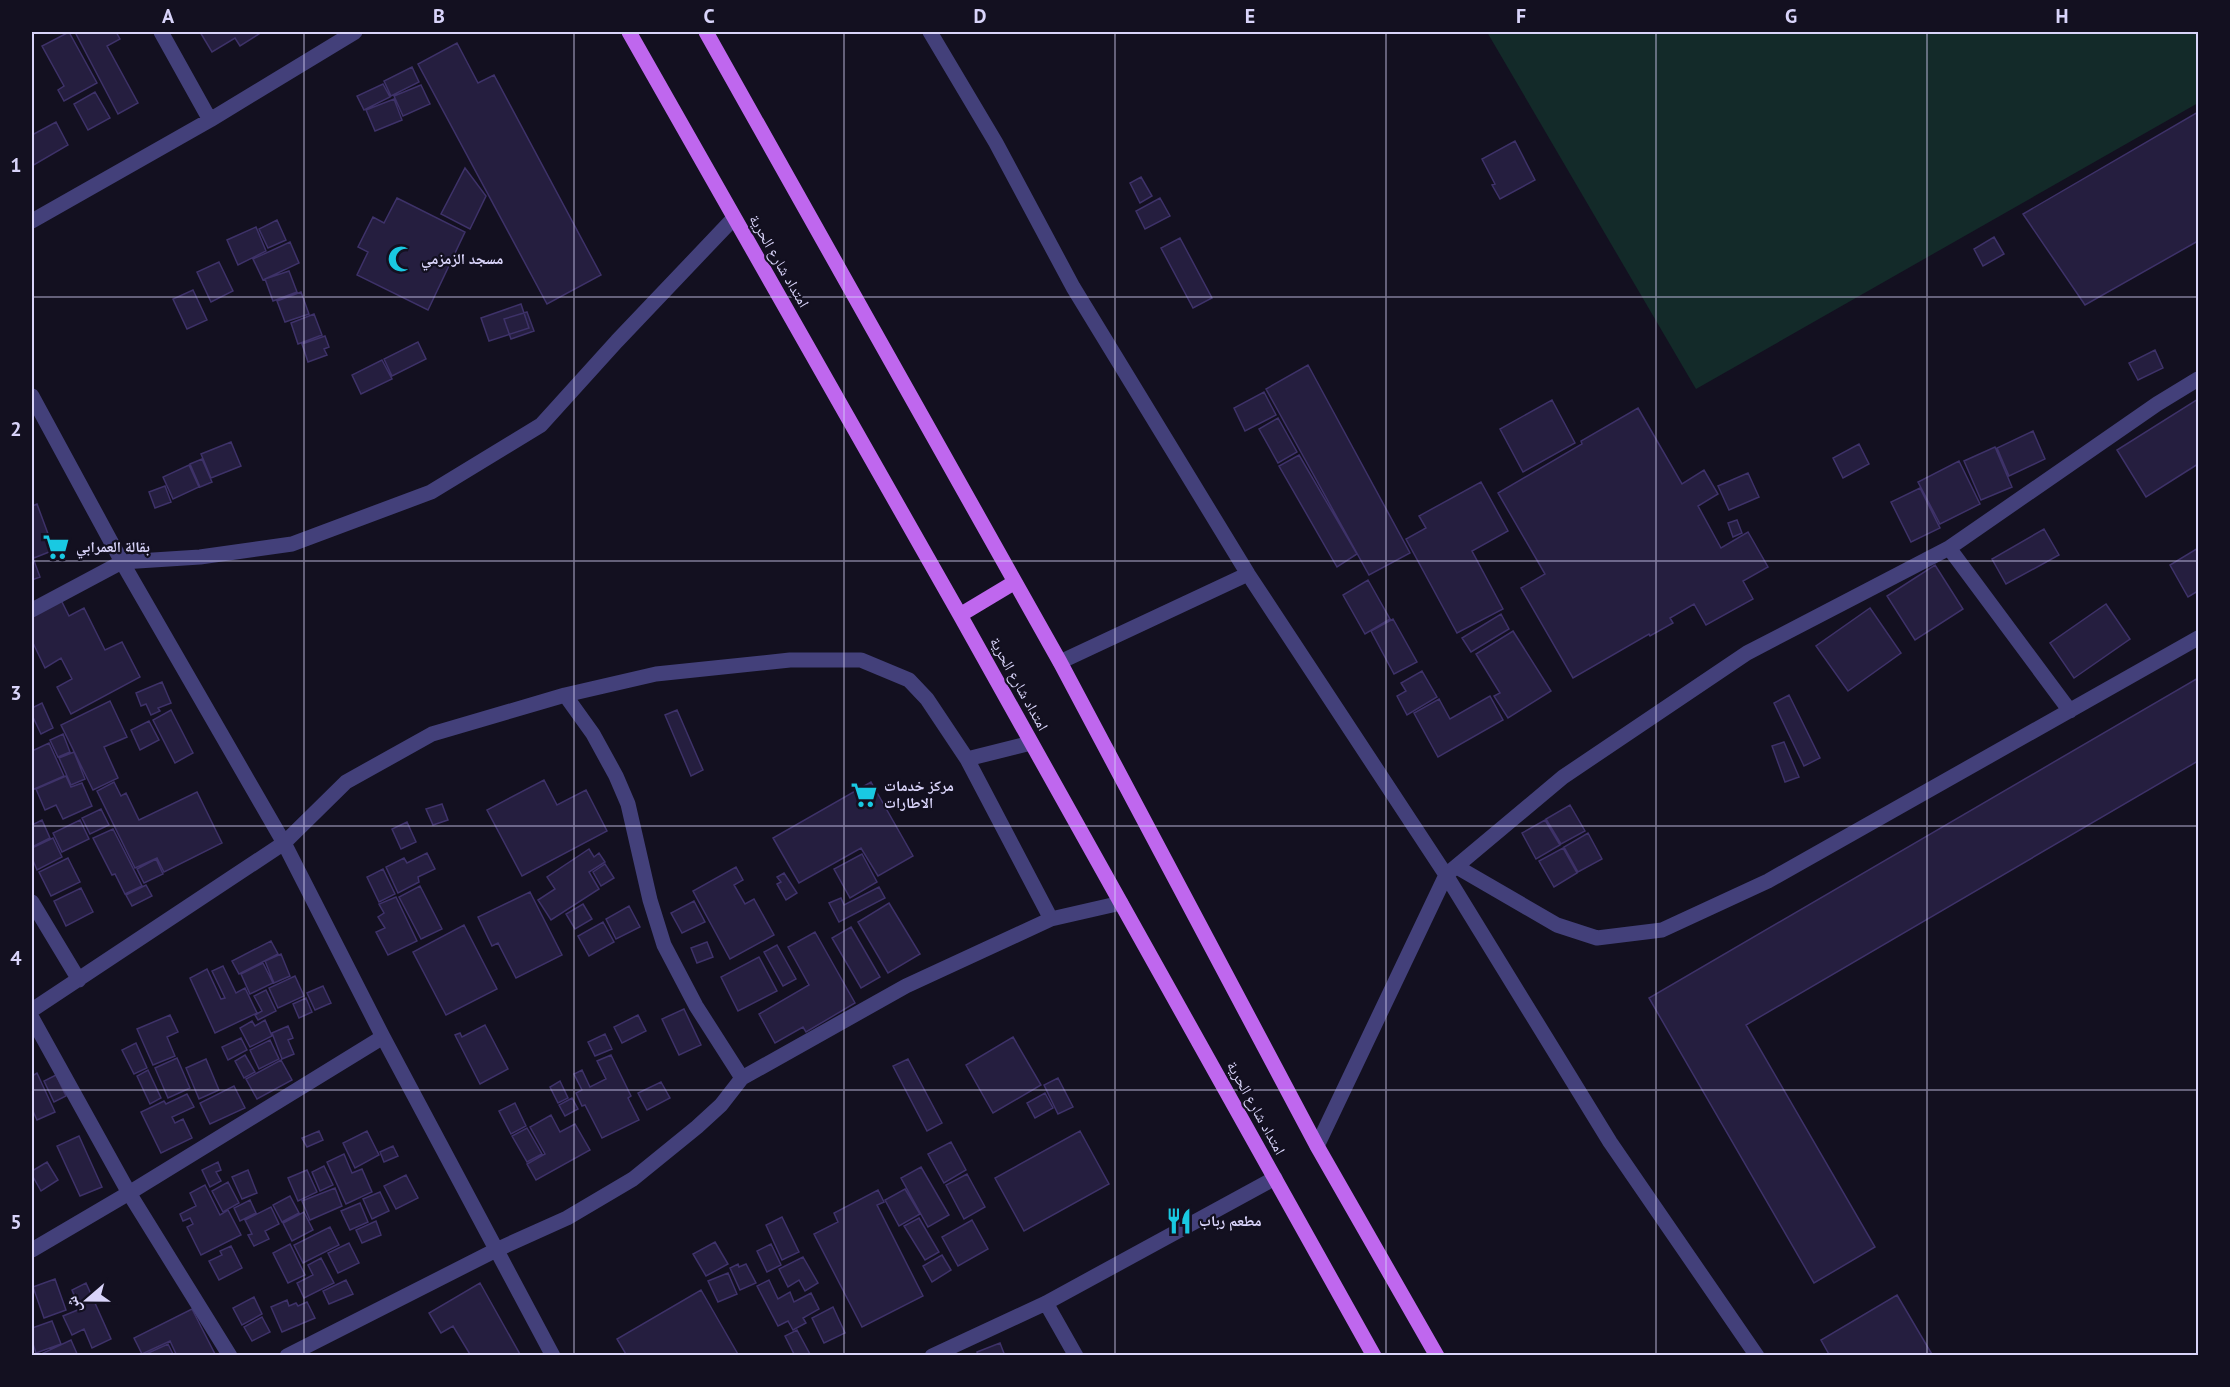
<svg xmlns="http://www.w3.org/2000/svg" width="2230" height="1387" font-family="'PT Sans','Noto Naskh Arabic',sans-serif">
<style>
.green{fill:#132a29}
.building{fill:#251e3f;stroke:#3e3269;stroke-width:1.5}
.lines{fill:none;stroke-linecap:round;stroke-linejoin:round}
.minor{stroke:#43407a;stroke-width:15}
.primary{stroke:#bf67ee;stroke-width:15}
.grid{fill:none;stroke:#d9d4fa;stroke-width:1.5;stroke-opacity:0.55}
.labels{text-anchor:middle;stroke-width:4.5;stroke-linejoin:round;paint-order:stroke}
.poi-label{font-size:15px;font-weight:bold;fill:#d9d4fa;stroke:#131020;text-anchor:start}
.street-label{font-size:15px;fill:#d9d4fa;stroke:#131020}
.neatline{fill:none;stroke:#d9d4fa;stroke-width:2}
.grid-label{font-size:20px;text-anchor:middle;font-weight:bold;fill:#d9d4fa}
</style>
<rect width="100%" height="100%" fill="#131020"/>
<path class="green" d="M 1487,32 L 2198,32 L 2198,103 L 1696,389 Z"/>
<path class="building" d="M 69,32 L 97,83 L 64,101 L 58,90 L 64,86 L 42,46 Z
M 75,32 L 116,32 L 120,39 L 107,46 L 138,103 L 118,114 Z
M 200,32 L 262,32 L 240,46 L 235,38 L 212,52 Z
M 457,43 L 478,83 L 494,75 L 601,275 L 547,304 L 418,64 Z
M 412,67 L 419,82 L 391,96 L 384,81 Z
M 383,84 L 390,97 L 364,110 L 357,96 Z
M 421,85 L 430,104 L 403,116 L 394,96 Z
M 95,92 L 110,118 L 88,130 L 74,104 Z
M 394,99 L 402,120 L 375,131 L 366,110 Z
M 2198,112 L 2198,241 L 2085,305 L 2023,214 Z
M 56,122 L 68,145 L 32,166 L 32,135 Z
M 1515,141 L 1535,180 L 1500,199 L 1492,185 L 1495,184 L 1482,159 Z
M 465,168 L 486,196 L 470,229 L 441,214 Z
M 1141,177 L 1152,196 L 1140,203 L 1130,183 Z
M 397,198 L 465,232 L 428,310 L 357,275 L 368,252 L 358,247 L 373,217 L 384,223 Z
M 1160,198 L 1170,216 L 1145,229 L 1136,211 Z
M 277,220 L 286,240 L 268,248 L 259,229 Z
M 256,227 L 266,251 L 238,265 L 227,240 Z
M 1994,237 L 2004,254 L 1983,266 L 1974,249 Z
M 1180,238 L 1212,298 L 1193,308 L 1161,248 Z
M 290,242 L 299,263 L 263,280 L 253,259 Z
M 219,262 L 233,291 L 211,302 L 197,272 Z
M 289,271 L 297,292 L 273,301 L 265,279 Z
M 193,290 L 207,320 L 187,329 L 173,299 Z
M 301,292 L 309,314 L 285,322 L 277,301 Z
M 521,304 L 529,328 L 489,341 L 481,318 Z
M 527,312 L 534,331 L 511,339 L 504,319 Z
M 314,314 L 322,335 L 298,344 L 291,323 Z
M 325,336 L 329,347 L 324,349 L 327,355 L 308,362 L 302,344 Z
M 418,342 L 426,359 L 392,376 L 384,359 Z
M 2155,350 L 2163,368 L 2138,380 L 2129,363 Z
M 382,360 L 392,379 L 361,394 L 352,375 Z
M 1308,365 L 1410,553 L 1369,575 L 1266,389 Z
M 1264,392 L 1276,415 L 1245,431 L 1234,408 Z
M 2198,399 L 2198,464 L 2146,497 L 2117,450 Z
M 1552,400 L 1575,443 L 1523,472 L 1500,429 Z
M 1638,408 L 1682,484 L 1704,470 L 1718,494 L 1698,506 L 1721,548 L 1748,532 L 1768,567 L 1743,581 L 1753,599 L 1706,625 L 1694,604 L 1670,618 L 1673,623 L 1650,636 L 1649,634 L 1573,678 L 1521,588 L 1545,574 L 1498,493 L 1582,444 L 1581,441 Z
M 1278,418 L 1297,452 L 1278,463 L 1259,429 Z
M 2033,431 L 2045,459 L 2009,476 L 1997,448 Z
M 231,442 L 241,466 L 211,478 L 201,454 Z
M 1859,444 L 1869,464 L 1843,478 L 1833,458 Z
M 1995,447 L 2012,487 L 1981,500 L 1964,461 Z
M 1299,455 L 1357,554 L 1337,567 L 1279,466 Z
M 202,459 L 212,482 L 200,487 L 190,464 Z
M 1959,461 L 1980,504 L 1940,524 L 1918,482 Z
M 189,465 L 199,487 L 173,499 L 163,477 Z
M 1748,473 L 1759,497 L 1729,510 L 1718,486 Z
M 1481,482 L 1508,531 L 1472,551 L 1503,609 L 1457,633 L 1406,539 L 1426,528 L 1419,516 Z
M 165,486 L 171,502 L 155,508 L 149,492 Z
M 1920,488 L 1940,528 L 1911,542 L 1891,502 Z
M 37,504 L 54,550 L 34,558 L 32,552 L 32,506 Z
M 1737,520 L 1742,533 L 1733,537 L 1728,523 Z
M 2044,529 L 2059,555 L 2006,584 L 1992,559 Z
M 2198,548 L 2198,591 L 2188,597 L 2170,565 Z
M 33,558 L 40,577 L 32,580 L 32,559 Z
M 1935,565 L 1963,609 L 1915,640 L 1887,596 Z
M 1368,580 L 1390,619 L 1365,634 L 1343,595 Z
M 61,600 L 69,616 L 84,608 L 105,650 L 122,642 L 140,677 L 71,714 L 57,687 L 72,679 L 61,658 L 45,668 L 33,643 L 32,644 L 32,616 Z
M 2106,604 L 2130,639 L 2074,678 L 2050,643 Z
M 1870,608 L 1901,653 L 1848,691 L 1816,646 Z
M 1501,614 L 1509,629 L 1471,652 L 1462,638 Z
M 1393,619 L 1417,662 L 1394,674 L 1371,631 Z
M 1513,631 L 1551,691 L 1508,718 L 1494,696 L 1500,693 L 1476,654 Z
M 1422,671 L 1437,697 L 1407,715 L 1397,696 L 1406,691 L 1401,683 Z
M 2198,678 L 2198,761 L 1746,1025 L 1875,1247 L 1814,1283 L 1649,998 Z
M 162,682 L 171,703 L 158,708 L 160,711 L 151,715 L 146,704 L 141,706 L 136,693 Z
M 1789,695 L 1820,758 L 1804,766 L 1774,703 Z
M 1490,696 L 1503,720 L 1438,757 L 1414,713 L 1439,699 L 1450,719 Z
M 110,701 L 127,737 L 104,747 L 118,778 L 93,790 L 61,725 Z
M 42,703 L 53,728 L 41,734 L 32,715 L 32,708 Z
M 171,710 L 193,753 L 175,763 L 153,720 Z
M 677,710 L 703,770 L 691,776 L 665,715 Z
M 149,721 L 159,740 L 140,750 L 131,730 Z
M 63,734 L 70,752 L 58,757 L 50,740 Z
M 1784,742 L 1799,777 L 1785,782 L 1772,746 Z
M 49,743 L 64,776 L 32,790 L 32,751 Z
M 74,752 L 85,779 L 71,785 L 59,758 Z
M 66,776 L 71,787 L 82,783 L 92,806 L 63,819 L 56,805 L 45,810 L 36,789 Z
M 544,780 L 557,805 L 586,790 L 607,831 L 522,876 L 487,810 Z
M 114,782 L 121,796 L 126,793 L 139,820 L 197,792 L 222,843 L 164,872 L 157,858 L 135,868 L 97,791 Z
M 871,782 L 913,856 L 878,876 L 861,848 L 799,883 L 773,838 Z
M 442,804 L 448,820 L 433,825 L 426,809 Z
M 1570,805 L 1585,831 L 1561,844 L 1546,819 Z
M 101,809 L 109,825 L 90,834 L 82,818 Z
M 42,820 L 50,838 L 32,847 L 32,825 Z
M 80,820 L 89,839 L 62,852 L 53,833 Z
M 1545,820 L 1560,845 L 1536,859 L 1522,833 Z
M 407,822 L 416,842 L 401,849 L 392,829 Z
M 113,829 L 142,886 L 125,894 L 115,874 L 112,875 L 93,838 Z
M 1588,833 L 1602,859 L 1578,872 L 1564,847 Z
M 53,838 L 62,857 L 37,870 L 32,858 L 32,848 Z
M 1563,848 L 1577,873 L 1554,887 L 1539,861 Z
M 589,849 L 594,857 L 599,853 L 605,862 L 589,872 L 599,889 L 551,920 L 538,900 L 555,889 L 547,877 Z
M 427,853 L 435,869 L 418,877 L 419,882 L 398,893 L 386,867 L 404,858 L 407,863 Z
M 862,854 L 877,882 L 850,898 L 834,869 Z
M 68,858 L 80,882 L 51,896 L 39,872 Z
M 156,859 L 163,874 L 144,883 L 137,869 Z
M 605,864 L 614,878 L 601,886 L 593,872 Z
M 736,867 L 743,880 L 734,885 L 745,904 L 754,899 L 774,935 L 730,959 L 693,891 Z
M 383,869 L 395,894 L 379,902 L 367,877 Z
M 784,873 L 797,893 L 786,900 L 777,884 L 781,882 L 777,877 Z
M 146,885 L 152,896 L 132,906 L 126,895 Z
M 420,886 L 442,929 L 421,939 L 399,897 Z
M 879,887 L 885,898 L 839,922 L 829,903 L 841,898 L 844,905 Z
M 81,888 L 93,912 L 66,926 L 54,901 Z
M 530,892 L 562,955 L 516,978 L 498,943 L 492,946 L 478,917 Z
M 396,897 L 417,941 L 388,955 L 376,932 L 385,928 L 378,917 L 384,913 L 379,904 Z
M 694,901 L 705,922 L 682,933 L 671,913 Z
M 889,903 L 920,954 L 888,973 L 858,922 Z
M 583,904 L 592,919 L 575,929 L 566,914 Z
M 629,906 L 640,927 L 616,939 L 606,919 Z
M 603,922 L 614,942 L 589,956 L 578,936 Z
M 464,925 L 497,989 L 446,1015 L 413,952 Z
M 851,927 L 880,977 L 861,988 L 832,938 Z
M 815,932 L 855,1003 L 806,1032 L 803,1027 L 775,1043 L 759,1014 L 809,985 L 788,947 Z
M 271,941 L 278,954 L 239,974 L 232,961 Z
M 707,942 L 713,957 L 697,963 L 691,948 Z
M 777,945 L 796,979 L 783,986 L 764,952 Z
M 281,954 L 290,976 L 274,983 L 265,961 Z
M 759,957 L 777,991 L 738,1011 L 721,977 Z
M 263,963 L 273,983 L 250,994 L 241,974 Z
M 223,966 L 236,993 L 245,988 L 257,1013 L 215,1033 L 190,978 L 207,969 L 221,999 L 225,998 L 212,971 Z
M 295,976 L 304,996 L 278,1008 L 269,988 Z
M 323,986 L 331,1003 L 315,1010 L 307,993 Z
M 266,990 L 276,1011 L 258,1020 L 255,1015 L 262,1011 L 254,996 Z
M 306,998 L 312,1012 L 299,1018 L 293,1004 Z
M 684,1009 L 701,1045 L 679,1055 L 662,1019 Z
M 170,1015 L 178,1032 L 167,1037 L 175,1056 L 153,1065 L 137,1029 Z
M 638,1015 L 646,1031 L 622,1043 L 614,1027 Z
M 265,1020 L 272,1036 L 250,1047 L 240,1028 L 252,1021 L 255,1026 Z
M 485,1025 L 508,1069 L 480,1084 L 455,1035 L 460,1033 L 462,1037 Z
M 288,1026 L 293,1038 L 288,1040 L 294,1054 L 282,1059 L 272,1033 Z
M 605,1034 L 612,1049 L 595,1056 L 588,1042 Z
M 1013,1037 L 1041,1085 L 993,1113 L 966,1065 Z
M 241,1038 L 247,1050 L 228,1060 L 222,1047 Z
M 270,1040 L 279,1059 L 259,1069 L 250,1050 Z
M 136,1043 L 147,1068 L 134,1074 L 122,1050 Z
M 245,1055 L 255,1072 L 244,1078 L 235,1061 Z
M 611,1055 L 631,1096 L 628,1098 L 639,1120 L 602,1138 L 585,1105 L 582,1106 L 576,1093 L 582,1090 L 574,1074 L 582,1070 L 590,1087 L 606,1079 L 597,1061 Z
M 177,1058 L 190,1088 L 168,1098 L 155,1068 Z
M 206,1059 L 219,1090 L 199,1099 L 186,1068 Z
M 908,1059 L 942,1123 L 927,1131 L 893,1066 Z
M 281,1060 L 292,1080 L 257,1099 L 246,1079 Z
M 148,1070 L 161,1098 L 150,1104 L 137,1076 Z
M 37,1073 L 55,1112 L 37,1120 L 32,1109 L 32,1076 Z
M 56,1075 L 66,1096 L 54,1102 L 44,1081 Z
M 1058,1078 L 1073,1107 L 1058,1114 L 1044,1085 Z
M 560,1081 L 568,1098 L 558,1103 L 550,1087 Z
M 661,1082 L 670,1098 L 647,1110 L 638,1093 Z
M 234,1086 L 245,1108 L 210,1124 L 200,1103 Z
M 1045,1093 L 1053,1108 L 1035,1118 L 1027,1103 Z
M 187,1094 L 194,1107 L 172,1117 L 175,1123 L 183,1119 L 192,1138 L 161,1153 L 141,1112 L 164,1101 L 166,1104 Z
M 572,1098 L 578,1109 L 565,1116 L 559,1105 Z
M 515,1103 L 526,1126 L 511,1134 L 499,1111 Z
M 551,1115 L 560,1132 L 575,1124 L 590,1150 L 536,1180 L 527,1164 L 545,1154 L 530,1127 Z
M 527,1128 L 542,1154 L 527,1162 L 512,1136 Z
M 319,1131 L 323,1140 L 307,1147 L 302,1138 Z
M 367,1131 L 379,1155 L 355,1168 L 343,1143 Z
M 1080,1131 L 1109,1184 L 1024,1231 L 995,1178 Z
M 79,1136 L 102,1187 L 80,1196 L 57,1146 Z
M 951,1142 L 966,1170 L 944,1183 L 928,1154 Z
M 393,1146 L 398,1156 L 384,1162 L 380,1152 Z
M 344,1154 L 352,1173 L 362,1169 L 372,1192 L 346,1204 L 327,1162 Z
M 47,1162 L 58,1180 L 41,1191 L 32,1175 L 32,1171 Z
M 218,1162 L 221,1170 L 216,1172 L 221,1181 L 210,1187 L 202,1170 Z
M 324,1166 L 333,1185 L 320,1191 L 312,1172 Z
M 921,1167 L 949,1215 L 928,1227 L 901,1178 Z
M 248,1170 L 257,1193 L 242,1199 L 232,1177 Z
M 307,1170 L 317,1192 L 298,1201 L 288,1178 Z
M 967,1174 L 985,1207 L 964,1219 L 946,1185 Z
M 406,1175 L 418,1198 L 396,1209 L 384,1186 Z
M 228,1182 L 239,1203 L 223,1212 L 212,1191 Z
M 205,1185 L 220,1215 L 228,1210 L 241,1235 L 201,1255 L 187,1227 L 193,1224 L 190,1218 L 183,1221 L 180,1214 L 196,1206 L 190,1193 Z
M 335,1188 L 342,1206 L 310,1220 L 302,1201 Z
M 905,1189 L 920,1214 L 899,1226 L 885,1200 Z
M 878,1190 L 884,1202 L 877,1205 L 923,1296 L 862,1327 L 814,1234 L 838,1222 L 834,1213 Z
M 380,1192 L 389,1211 L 372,1219 L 363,1199 Z
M 290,1196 L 299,1213 L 282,1222 L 273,1205 Z
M 250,1200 L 256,1213 L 240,1221 L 234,1208 Z
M 360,1203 L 368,1222 L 350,1230 L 341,1211 Z
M 271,1207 L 279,1224 L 265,1231 L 269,1239 L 254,1246 L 248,1235 L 252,1234 L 245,1220 Z
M 304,1212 L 313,1230 L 292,1241 L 283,1223 Z
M 782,1217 L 799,1252 L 782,1260 L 766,1225 Z
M 919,1218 L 939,1252 L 925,1260 L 904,1226 Z
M 972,1220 L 988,1249 L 958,1266 L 942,1237 Z
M 376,1221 L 381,1235 L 362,1243 L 356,1230 Z
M 330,1227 L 339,1245 L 303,1263 L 294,1245 Z
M 715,1242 L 728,1264 L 706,1276 L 693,1254 Z
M 349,1243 L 359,1263 L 338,1273 L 328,1253 Z
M 290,1244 L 305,1275 L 288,1283 L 273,1253 Z
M 771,1244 L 781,1265 L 767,1272 L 757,1251 Z
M 231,1246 L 242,1268 L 219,1280 L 209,1261 L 222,1255 L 220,1251 Z
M 942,1255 L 951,1270 L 932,1282 L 923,1266 Z
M 803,1257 L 818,1283 L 805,1291 L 799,1280 L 788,1287 L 779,1269 Z
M 321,1258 L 334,1283 L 304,1298 L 297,1283 L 313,1275 L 308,1265 Z
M 738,1264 L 739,1267 L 746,1264 L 756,1283 L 740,1290 L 730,1268 Z
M 728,1273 L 737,1294 L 718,1302 L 708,1281 Z
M 55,1279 L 66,1310 L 44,1318 L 33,1287 Z
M 346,1280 L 353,1294 L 329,1304 L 323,1291 Z
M 769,1280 L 778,1299 L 790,1292 L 794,1302 L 811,1293 L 819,1309 L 803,1318 L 806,1323 L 793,1330 L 788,1321 L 778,1326 L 757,1286 Z
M 86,1283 L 111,1339 L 92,1348 L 84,1329 L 72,1335 L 63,1316 L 80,1309 L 72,1290 Z
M 480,1283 L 521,1356 L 471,1356 L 453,1326 L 441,1333 L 429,1313 Z
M 701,1290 L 739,1356 L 627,1356 L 617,1339 Z
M 1897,1295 L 1933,1356 L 1830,1356 L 1821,1340 Z
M 254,1297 L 262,1314 L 242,1325 L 233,1308 Z
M 287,1300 L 289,1306 L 296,1303 L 298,1306 L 307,1302 L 315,1318 L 282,1332 L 271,1307 Z
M 833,1307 L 845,1333 L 824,1343 L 812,1318 Z
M 192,1309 L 216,1356 L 177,1356 L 170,1341 L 142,1354 L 134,1338 Z
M 262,1317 L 270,1332 L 252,1341 L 244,1327 Z
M 52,1321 L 61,1344 L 36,1353 L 32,1341 L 32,1328 Z
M 797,1330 L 811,1356 L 795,1356 L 785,1336 Z
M 71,1340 L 78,1356 L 42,1356 L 41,1354 Z
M 1000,1343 L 1005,1356 L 978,1356 L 977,1352 Z
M 168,1344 L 174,1356 L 146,1356 L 146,1354 Z"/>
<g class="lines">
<path class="minor" d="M 161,32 L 210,120
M 930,32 L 996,143 L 1073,287 L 1248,574 L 1446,875 L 1610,1142 L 1757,1356
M 32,221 L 210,120 L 355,32
M 32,396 L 122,562 L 284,843 L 383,1037 L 553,1356
M 1949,548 L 2070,711
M 32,610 L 122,562 L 200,557 L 292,544 L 431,492 L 541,425 L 617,341 L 734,218
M 1060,662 L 1248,574
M 565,695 L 593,734 L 616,776 L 628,804 L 650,900 L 664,945 L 696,1006 L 742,1078
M 967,759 L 1031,743
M 1457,867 L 1557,925 L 1597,938 L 1662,930 L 1768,881 L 2198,638
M 32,902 L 79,980
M 1051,919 L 1121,903
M 32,1010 L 284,843 L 346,782 L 432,734 L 565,695 L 656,674 L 790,660 L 861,660 L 909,680 L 927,699 L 967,759 L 1051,919 L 906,986 L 742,1078 L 721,1105 L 697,1127 L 633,1179 L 567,1218 L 496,1250 L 287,1356
M 32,1018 L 129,1193 L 230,1356
M 1317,1146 L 1446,875 L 1563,777 L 1747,653 L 1949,548 L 2157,404 L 2198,379
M 32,1250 L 129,1193 L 383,1037
M 1046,1303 L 1076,1356
M 932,1356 L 1046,1303 L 1275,1178"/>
<path class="primary" d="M 629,32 L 960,615 L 1374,1356
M 706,32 L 1060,662 L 1317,1146 L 1437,1356
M 960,615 L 1015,582"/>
</g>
<path class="grid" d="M 304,32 L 304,1356M 574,32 L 574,1356M 844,32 L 844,1356M 1115,32 L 1115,1356M 1386,32 L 1386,1356M 1656,32 L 1656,1356M 1927,32 L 1927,1356M 32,297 L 2198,297M 32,561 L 2198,561M 32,826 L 2198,826M 32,1090 L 2198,1090"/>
<defs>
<g id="mosque-bare" transform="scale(2.07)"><path d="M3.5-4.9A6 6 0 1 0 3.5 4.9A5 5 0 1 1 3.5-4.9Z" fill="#19c9e2" stroke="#131020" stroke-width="2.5" paint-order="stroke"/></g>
<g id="supermarket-bare" transform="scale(2.07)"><path d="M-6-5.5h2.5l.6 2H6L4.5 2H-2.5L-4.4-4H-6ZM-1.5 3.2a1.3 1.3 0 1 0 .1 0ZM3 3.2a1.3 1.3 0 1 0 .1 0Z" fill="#19c9e2" stroke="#131020" stroke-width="2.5" paint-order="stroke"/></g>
<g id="restaurant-bare" transform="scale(2.07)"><path d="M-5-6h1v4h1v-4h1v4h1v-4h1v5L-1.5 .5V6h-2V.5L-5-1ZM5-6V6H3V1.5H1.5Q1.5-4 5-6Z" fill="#19c9e2" stroke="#131020" stroke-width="2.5" paint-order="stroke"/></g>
</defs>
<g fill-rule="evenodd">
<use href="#mosque-bare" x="401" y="259"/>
<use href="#supermarket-bare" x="56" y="547"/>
<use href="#supermarket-bare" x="864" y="795"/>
<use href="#restaurant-bare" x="1179" y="1221"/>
</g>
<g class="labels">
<g class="poi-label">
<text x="421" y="264">مسجد الزمزمي</text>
<text x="76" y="552">بقالة العمرابي</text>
<text x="884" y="791">مركز خدمات<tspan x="884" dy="17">الاطارات</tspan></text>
<text x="1199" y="1226">مطعم رباب</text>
</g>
<g class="street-label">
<text transform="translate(779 261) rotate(60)" y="5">امتداد شارع الحرية</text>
<text transform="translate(1019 684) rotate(61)" y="5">امتداد شارع الحرية</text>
<text transform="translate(1256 1108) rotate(61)" y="5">امتداد شارع الحرية</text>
</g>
</g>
<rect width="2230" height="1387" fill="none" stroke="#131020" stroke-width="66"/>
<g transform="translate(87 1300) rotate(250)" stroke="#131020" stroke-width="4.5" paint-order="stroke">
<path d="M0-4.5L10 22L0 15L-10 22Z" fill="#d9d4fa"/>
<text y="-9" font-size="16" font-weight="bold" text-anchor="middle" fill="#d9d4fa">ش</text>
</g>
<rect x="33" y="33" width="2164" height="1321" class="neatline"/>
<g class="grid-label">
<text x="168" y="23">A</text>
<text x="439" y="23">B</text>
<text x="709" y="23">C</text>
<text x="980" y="23">D</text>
<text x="1250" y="23">E</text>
<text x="1521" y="23">F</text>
<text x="1791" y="23">G</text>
<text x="2062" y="23">H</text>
<text x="16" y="172">1</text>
<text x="16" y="436">2</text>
<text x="16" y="700">3</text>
<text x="16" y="965">4</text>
<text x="16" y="1229">5</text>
</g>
</svg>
